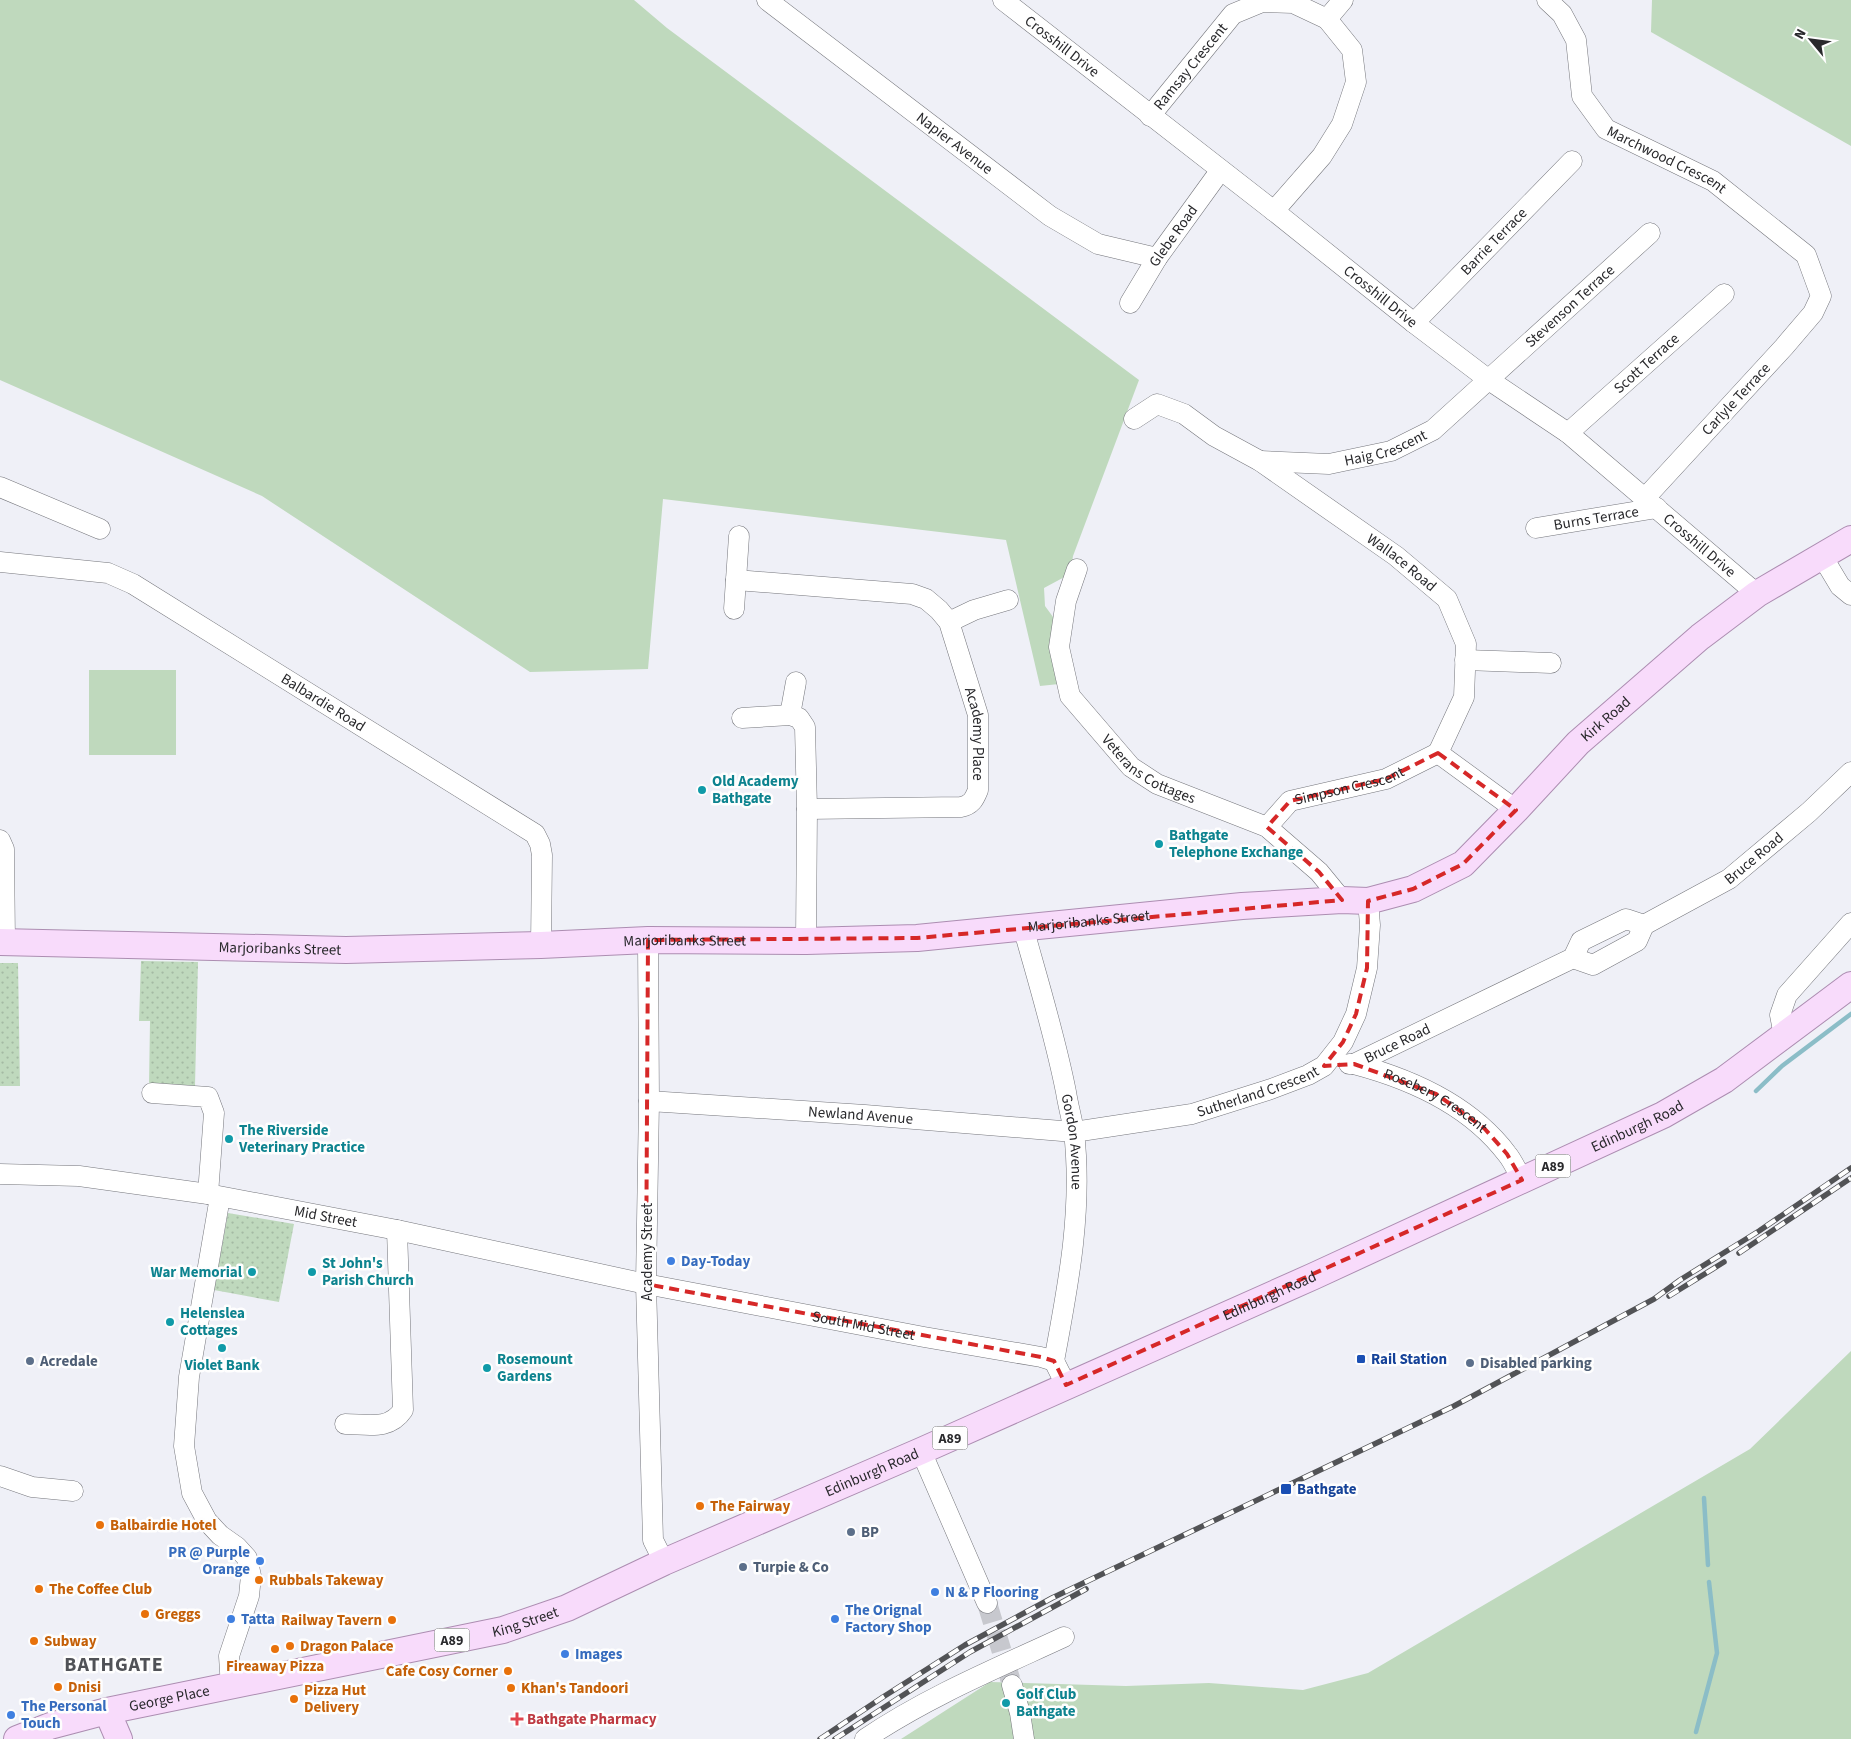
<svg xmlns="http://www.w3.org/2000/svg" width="1851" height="1739" font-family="'Source Sans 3',sans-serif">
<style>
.grass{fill:#bfd9bd}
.park{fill:url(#park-dots)}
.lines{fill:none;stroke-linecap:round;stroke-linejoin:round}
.stream{stroke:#8bbdc7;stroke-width:4.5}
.minor-tunnel{stroke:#c7c8ce;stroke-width:20;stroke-dasharray:20 10;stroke-linecap:butt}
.minor-casing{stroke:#75767c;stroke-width:21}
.major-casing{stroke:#ac8db1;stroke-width:28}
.minor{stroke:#fff;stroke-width:20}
.major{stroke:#f8dbfb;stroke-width:26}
.rail-casing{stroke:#525356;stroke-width:5.5}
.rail{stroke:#fefefe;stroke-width:4;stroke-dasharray:11;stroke-linecap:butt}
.marked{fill:none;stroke:#d62828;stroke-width:4;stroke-dasharray:10 6;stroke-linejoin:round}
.culture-dot{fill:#0f9aa8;stroke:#fefefe;stroke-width:2}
.shop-dot{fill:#3f7fe0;stroke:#fefefe;stroke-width:2}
.transit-dot{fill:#1a4fb4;stroke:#fefefe;stroke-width:2}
.service-dot{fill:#5c6f8a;stroke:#fefefe;stroke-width:2}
.food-dot{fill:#e8710a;stroke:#fefefe;stroke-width:2}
.health-dot{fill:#e0444e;stroke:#fefefe;stroke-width:2}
.labels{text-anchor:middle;stroke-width:5;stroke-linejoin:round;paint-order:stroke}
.shield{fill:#fefefe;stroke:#69696b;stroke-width:1}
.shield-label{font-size:14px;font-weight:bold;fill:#29292c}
.street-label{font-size:15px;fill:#29292c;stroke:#fefefe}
.culture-label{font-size:15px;font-weight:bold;fill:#0d838f;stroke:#fefefe;text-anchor:start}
.shop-label{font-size:15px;font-weight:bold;fill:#366cbe;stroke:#fefefe;text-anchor:start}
.transit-label{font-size:15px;font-weight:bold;fill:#164399;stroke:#fefefe;text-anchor:start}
.service-label{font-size:15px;font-weight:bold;fill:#4e5e75;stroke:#fefefe;text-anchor:start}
.food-label{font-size:15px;font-weight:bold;fill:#c56008;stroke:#fefefe;text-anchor:start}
.health-label{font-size:15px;font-weight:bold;fill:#be3a42;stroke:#fefefe;text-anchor:start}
.district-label{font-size:20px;font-weight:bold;letter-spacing:1px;fill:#505257;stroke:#fefefe}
</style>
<defs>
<pattern id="park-dots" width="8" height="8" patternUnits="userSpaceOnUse" patternTransform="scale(1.25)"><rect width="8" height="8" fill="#bfd9bd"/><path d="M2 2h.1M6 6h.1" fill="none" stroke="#a4baa3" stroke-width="1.8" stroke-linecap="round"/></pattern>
</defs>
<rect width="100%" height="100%" fill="#eff0f7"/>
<path class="grass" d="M 0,0 L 634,0 L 667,28 L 1139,380 L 1073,556 L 1070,574 L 1044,588 L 1045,606 L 1056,621 L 1059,684 L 1040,686 L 1006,540 L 663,499 L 648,669 L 530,672 L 262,496 L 0,380 Z
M 1652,0 L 1851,0 L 1851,146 L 1651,32 Z
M 89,670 L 176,670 L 176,755 L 89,755 Z
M 1851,1351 L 1851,1739 L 901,1739 L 990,1682 L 1126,1686 L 1209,1683 L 1303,1690 L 1368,1673 L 1750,1449 Z"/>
<path class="park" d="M 141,961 L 198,962 L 195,1086 L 149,1085 L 150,1021 L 139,1021 Z
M 0,963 L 18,963 L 20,1086 L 0,1086 Z
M 228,1213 L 294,1224 L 279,1302 L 214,1290 Z"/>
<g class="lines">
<path class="stream" d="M 1756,1091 L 1782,1066 L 1851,1014
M 1704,1498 L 1708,1565
M 1696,1732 L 1717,1653 L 1709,1582"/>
<path class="minor-tunnel" d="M 987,1603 L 1012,1685"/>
<g class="minor-casing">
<g id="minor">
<path id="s1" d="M 767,0 L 1050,216 L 1098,244 L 1157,258"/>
<path id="s2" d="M 1003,0 L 1274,211 L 1414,323 L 1489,380 L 1568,433 L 1757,594"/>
<path id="s3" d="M 1547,0 L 1562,14 L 1576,40 L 1582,96 L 1606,129 L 1713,181 L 1806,255 L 1821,296 L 1813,313 L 1784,347 L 1645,498"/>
<path d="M 1327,19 L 1343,0"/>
<path id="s4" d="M 1150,116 L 1233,14 L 1262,2 L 1293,3 L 1327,19 L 1352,50 L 1356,82 L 1342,124 L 1322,156 L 1274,211"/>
<path id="s5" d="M 1130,303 L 1157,258 L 1220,171"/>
<path id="s6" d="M 1414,323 L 1572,161"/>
<path id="s7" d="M 1134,419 L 1157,404 L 1184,414 L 1214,436 L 1260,461 L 1396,556 L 1447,599 L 1466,644 L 1464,697 L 1438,753 L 1516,810"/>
<path id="s8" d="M 1568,433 L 1724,294"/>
<path id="s9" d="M 1260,461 L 1329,464 L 1391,451 L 1433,430 L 1650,233"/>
<path d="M 0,487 L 100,529"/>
<path id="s10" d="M 1536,528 L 1657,508"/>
<path d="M 1822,556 L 1840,586 L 1851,595"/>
<path id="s11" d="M 0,562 L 108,573 L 133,584 L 535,834 L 540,844 L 542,855 L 541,945"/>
<path id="s12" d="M 1077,569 L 1066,601 L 1059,647 L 1070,696 L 1131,767 L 1157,784 L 1267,827 L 1319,872 L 1342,900"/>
<path id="s13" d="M 736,580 L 912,594 L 926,599 L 939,610 L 949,622 L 978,715 L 978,790 C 974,800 971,805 961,807 L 807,809"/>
<path d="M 734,609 L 739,536"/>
<path d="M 949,622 L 974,610 L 1008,600"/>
<path d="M 1465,660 L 1551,663"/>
<path d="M 790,715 L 796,682"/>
<path d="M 742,718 L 790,715 L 799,718 L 805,727 L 807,809 L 806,941"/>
<path id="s14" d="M 1267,827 L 1290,801 L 1386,779 L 1438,753"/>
<path d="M 0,840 L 4,849 L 5,942"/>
<path id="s15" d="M 1023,927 C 1038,981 1055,1036 1066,1092 C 1068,1105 1072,1119 1074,1132 C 1083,1210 1068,1286 1054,1361"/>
<path d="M 648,940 L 649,1101 L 646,1284 L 653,1540 L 664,1562"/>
<path d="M 1573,958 L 1593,965 L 1637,941 L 1644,925"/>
<path d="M 1784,1036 L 1780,1015 L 1787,995 L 1851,923"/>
<path id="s16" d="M 1349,1064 L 1354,1064 C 1411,1079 1470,1105 1507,1154 C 1513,1161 1517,1171 1522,1180"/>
<path id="s17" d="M 1354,1064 L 1573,958 L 1581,941 L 1626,919 L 1644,925 L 1729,879 L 1809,812 L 1851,772"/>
<path d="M 152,1093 L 208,1097 L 214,1113 L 208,1194"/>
<path id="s18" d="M 649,1101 L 865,1115 L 1074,1132 L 1192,1114 L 1271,1089 L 1308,1075 L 1324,1066 L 1343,1042 L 1356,1014 L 1367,968 L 1370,925 L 1368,901"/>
<path id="s19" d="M 0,1174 L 79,1176 L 208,1194 L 397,1230 L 646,1284 L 924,1337 L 1041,1357 L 1054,1361 L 1066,1385"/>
<path d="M 220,1197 L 189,1377 L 184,1446 L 192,1493 L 207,1521 L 220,1535 L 237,1547 L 247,1558 L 251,1576 L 249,1596 L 229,1656 L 231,1687"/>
<path d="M 345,1424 C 367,1424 389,1431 403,1410 L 397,1230"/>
<path d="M 921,1451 L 987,1603"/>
<path d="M 0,1476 L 32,1487 L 73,1491"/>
<path d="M 1012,1685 L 1020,1713 L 1024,1739"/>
<path d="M 865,1739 C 927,1697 997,1668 1064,1637"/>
</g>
</g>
<g class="major-casing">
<g id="major">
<path id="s20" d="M 0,942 L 346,950 L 541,945 L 648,940 L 806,941 L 917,938 L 1242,906 L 1342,900 L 1368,901 L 1413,889 L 1463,864 L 1516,810 L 1578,743 L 1700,637 L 1757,594 L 1851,539"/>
<path d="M 107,1711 L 119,1739"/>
<path id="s21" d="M 17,1739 L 50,1726 L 107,1711 L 503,1630 L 567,1608 L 664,1562 L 921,1451 L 1314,1276 L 1663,1115 L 1724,1080 L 1851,985"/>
</g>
</g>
<use href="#minor" class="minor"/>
<use href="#major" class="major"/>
<g class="rail-casing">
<path id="rail" d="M 1739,1253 L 1851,1178
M 1669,1296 L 1724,1262
M 820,1739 L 883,1697 L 965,1645 L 1052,1598 L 1454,1406 L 1654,1299 L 1680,1280 L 1759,1231 L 1851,1168
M 835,1739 L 970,1652 L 1086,1589"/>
</g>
<use href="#rail" class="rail"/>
</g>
<path class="marked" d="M 1438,753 L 1516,810 L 1463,864 L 1413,889 L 1368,901 L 1367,968 L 1356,1014 L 1343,1042 L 1324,1066 L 1354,1064 L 1436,1094 L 1484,1128 L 1507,1154 L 1522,1180 L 1066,1385 L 1054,1361 L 1041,1357 L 646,1284 L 648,940 L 917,938 L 1342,900 L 1319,872 L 1267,827 L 1290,801 L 1386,779 Z"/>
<g class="culture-dot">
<circle cx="702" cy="790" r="5"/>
<circle cx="1159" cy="844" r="5"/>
<circle cx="229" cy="1139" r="5"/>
<circle cx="252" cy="1272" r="5"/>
<circle cx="312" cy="1272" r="5"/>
<circle cx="170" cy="1322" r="5"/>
<circle cx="222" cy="1348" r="5"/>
<circle cx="487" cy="1368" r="5"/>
<circle cx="1006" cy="1703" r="5"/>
</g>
<g class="shop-dot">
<circle cx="671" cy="1261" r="5"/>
<circle cx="260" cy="1561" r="5"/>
<circle cx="935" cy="1592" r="5"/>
<circle cx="231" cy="1619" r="5"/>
<circle cx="835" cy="1619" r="5"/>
<circle cx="565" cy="1654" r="5"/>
<circle cx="11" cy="1715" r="5"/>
</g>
<g class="transit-dot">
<rect x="1356" y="1354" width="10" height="10" rx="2.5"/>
<rect x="1280" y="1483" width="12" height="12" rx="2.5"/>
</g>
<g class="service-dot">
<circle cx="30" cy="1361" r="5"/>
<circle cx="1470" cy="1363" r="5"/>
<circle cx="851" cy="1532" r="5"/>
<circle cx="743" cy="1567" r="5"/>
</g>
<g class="food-dot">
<circle cx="700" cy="1506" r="5"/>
<circle cx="100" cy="1525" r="5"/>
<circle cx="259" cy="1580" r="5"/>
<circle cx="39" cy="1589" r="5"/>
<circle cx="145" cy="1614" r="5"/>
<circle cx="392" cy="1620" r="5"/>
<circle cx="34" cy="1641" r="5"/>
<circle cx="290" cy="1646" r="5"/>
<circle cx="275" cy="1649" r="5"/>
<circle cx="508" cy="1671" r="5"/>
<circle cx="58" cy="1687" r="5"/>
<circle cx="511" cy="1688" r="5"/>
<circle cx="294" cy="1699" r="5"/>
</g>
<path class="health-dot" d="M514.5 1711.5h5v5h5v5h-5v5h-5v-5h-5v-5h5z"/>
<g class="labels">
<g class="shield">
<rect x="1535.5" y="1154.5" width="35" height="23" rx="4"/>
<rect x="932.5" y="1426.5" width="35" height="23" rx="4"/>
<rect x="434.5" y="1628.5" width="35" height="23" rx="4"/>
</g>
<g class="shield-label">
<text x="1553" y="1171">A89</text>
<text x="950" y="1443">A89</text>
<text x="452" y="1645">A89</text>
</g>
<g class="street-label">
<text dy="5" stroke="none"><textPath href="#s2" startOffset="75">Crosshill Drive</textPath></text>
<text dy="5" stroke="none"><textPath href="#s4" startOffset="64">Ramsay Crescent</textPath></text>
<text dy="5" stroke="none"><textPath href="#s1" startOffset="236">Napier Avenue</textPath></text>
<text dy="5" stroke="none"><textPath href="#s3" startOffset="215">Marchwood Crescent</textPath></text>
<text dy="5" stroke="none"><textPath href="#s5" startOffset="80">Glebe Road</textPath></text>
<text dy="5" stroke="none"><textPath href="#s6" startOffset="114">Barrie Terrace</textPath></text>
<text dy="5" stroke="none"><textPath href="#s2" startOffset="480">Crosshill Drive</textPath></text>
<text dy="5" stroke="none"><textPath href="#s9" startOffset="364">Stevenson Terrace</textPath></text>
<text dy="5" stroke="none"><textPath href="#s8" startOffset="105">Scott Terrace</textPath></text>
<text transform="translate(1736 399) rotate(-47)" y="5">Carlyle Terrace</text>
<text dy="5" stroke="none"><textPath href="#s9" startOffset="128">Haig Crescent</textPath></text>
<text dy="5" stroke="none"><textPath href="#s10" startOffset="61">Burns Terrace</textPath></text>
<text dy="5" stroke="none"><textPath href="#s2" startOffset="885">Crosshill Drive</textPath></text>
<text dy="5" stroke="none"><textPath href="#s7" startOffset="320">Wallace Road</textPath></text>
<text dy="5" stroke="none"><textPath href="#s11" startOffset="360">Balbardie Road</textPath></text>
<text dy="5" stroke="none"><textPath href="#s20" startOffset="1676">Kirk Road</textPath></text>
<text dy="5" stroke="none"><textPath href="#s13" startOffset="340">Academy Place</textPath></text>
<text dy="5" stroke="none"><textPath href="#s12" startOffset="240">Veterans Cottages</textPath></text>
<text dy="5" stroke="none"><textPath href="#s14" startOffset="96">Simpson Crescent</textPath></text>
<text dy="5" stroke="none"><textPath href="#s17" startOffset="460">Bruce Road</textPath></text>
<text dy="5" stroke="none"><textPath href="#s20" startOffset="1090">Marjoribanks Street</textPath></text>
<text dy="5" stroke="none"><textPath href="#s20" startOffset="685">Marjoribanks Street</textPath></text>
<text dy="5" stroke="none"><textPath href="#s20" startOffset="280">Marjoribanks Street</textPath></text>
<text dy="5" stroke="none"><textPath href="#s17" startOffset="48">Bruce Road</textPath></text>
<text dy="5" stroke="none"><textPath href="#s18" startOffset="615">Sutherland Crescent</textPath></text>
<text dy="5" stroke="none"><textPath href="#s16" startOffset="95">Rosebery Crescent</textPath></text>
<text dy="5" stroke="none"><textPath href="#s18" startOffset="212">Newland Avenue</textPath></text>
<text dy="5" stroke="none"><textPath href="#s21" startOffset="1740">Edinburgh Road</textPath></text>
<text dy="5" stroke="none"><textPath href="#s15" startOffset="221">Gordon Avenue</textPath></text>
<text dy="5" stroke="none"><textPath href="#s19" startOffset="329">Mid Street</textPath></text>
<text transform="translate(647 1252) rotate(-90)" y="5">Academy Street</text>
<text dy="5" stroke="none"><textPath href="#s21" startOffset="1335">Edinburgh Road</textPath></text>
<text dy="5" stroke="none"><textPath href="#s19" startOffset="878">South Mid Street</textPath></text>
<text dy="5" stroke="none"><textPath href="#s21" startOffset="900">Edinburgh Road</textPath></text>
<text dy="5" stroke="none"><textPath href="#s21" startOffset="522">King Street</textPath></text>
<text dy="5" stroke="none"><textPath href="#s21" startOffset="158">George Place</textPath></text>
</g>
<g class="culture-label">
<text x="712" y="786">Old Academy<tspan x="712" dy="17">Bathgate</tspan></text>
<text x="1169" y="840">Bathgate<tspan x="1169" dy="17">Telephone Exchange</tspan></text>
<text x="239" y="1135">The Riverside<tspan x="239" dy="17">Veterinary Practice</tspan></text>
<text x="322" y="1268">St John's<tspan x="322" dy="17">Parish Church</tspan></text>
<text x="242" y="1277" text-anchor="end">War Memorial</text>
<text x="180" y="1318">Helenslea<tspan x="180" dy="17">Cottages</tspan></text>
<text x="497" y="1364">Rosemount<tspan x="497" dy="17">Gardens</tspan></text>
<text x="222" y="1370" text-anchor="middle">Violet Bank</text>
<text x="1016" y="1699">Golf Club<tspan x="1016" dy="17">Bathgate</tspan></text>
</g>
<g class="shop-label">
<text x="681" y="1266">Day-Today</text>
<text x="250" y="1557" text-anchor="end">PR @ Purple<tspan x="250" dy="17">Orange</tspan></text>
<text x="945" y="1597">N &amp; P Flooring</text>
<text x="845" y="1615">The Orignal<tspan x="845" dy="17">Factory Shop</tspan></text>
<text x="241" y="1624">Tatta</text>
<text x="575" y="1659">Images</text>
<text x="21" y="1711">The Personal<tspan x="21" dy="17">Touch</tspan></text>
</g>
<g class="transit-label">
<text x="1371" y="1364">Rail Station</text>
<text x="1297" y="1494">Bathgate</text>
</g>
<g class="service-label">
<text x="40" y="1366">Acredale</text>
<text x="1480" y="1368">Disabled parking</text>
<text x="861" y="1537">BP</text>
<text x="753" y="1572">Turpie &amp; Co</text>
</g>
<g class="food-label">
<text x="710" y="1511">The Fairway</text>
<text x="110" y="1530">Balbairdie Hotel</text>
<text x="269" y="1585">Rubbals Takeway</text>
<text x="49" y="1594">The Coffee Club</text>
<text x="155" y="1619">Greggs</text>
<text x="382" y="1625" text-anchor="end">Railway Tavern</text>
<text x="44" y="1646">Subway</text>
<text x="300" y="1651">Dragon Palace</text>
<text x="275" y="1671" text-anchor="middle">Fireaway Pizza</text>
<text x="498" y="1676" text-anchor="end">Cafe Cosy Corner</text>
<text x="68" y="1692">Dnisi</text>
<text x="521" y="1693">Khan's Tandoori</text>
<text x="304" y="1695">Pizza Hut<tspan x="304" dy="17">Delivery</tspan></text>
</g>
<g class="health-label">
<text x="527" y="1724">Bathgate Pharmacy</text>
</g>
<g class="district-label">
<text x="114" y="1671">BATHGATE</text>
</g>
</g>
<g transform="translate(1811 40) rotate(299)" stroke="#fefefe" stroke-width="4" paint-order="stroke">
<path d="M0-4L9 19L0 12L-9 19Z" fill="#29292c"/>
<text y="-8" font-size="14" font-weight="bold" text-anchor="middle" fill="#29292c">N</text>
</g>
</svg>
